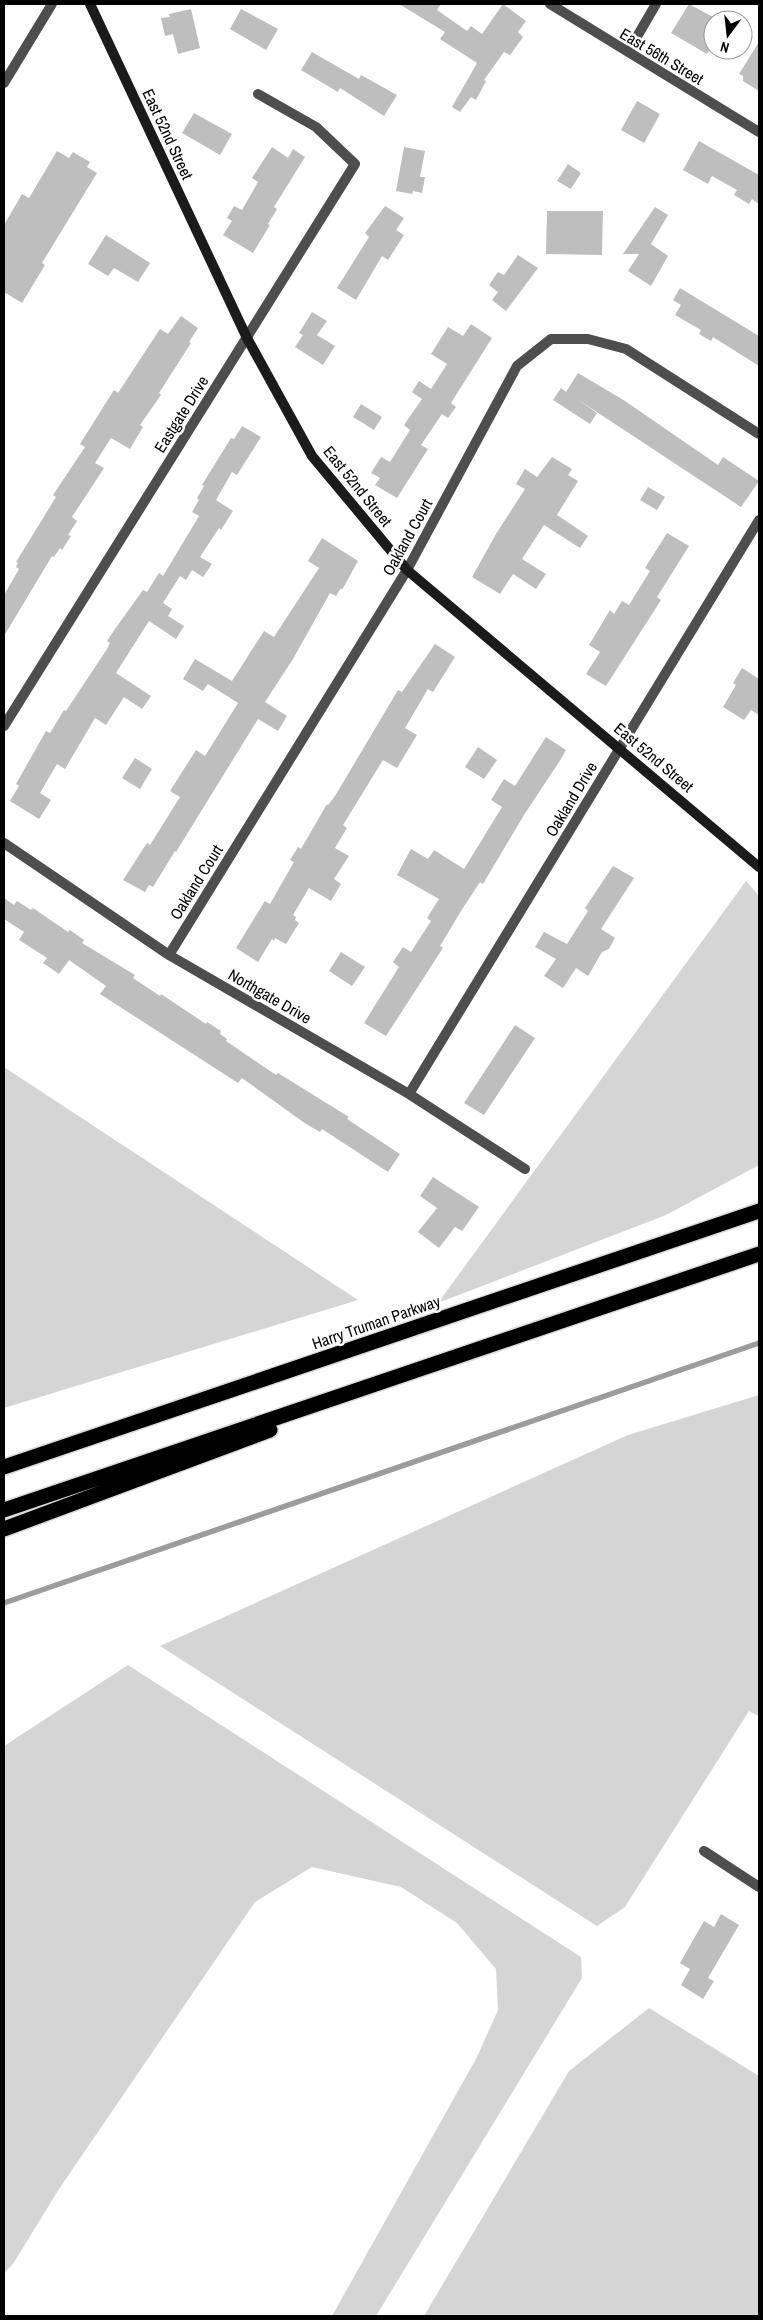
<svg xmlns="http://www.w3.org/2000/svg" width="763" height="2320" font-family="'Archivo Narrow',sans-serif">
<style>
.green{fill:#d5d5d5}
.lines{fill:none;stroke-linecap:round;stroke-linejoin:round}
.stream{stroke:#9c9c9c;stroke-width:5.5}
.building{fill:#bebebe}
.motorway-casing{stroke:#dbdbdb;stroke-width:18}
.minor{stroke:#4e4e4e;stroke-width:10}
.secondary{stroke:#1b1b1b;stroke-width:10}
.motorway{stroke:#000;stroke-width:15}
.labels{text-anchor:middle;stroke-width:5;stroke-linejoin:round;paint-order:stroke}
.street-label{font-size:16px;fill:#000;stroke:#fff}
</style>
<rect width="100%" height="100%" fill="#fff"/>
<path class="green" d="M 746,881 L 759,896 L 759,1165 L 666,1215 L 438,1303 Z
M 4,1067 L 358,1300 L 4,1408 Z
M 759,1395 L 759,1716 L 749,1711 L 625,1907 L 597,1926 L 160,1646 L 628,1435 Z
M 128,1665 L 581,1957 L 582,1978 L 376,2316 L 332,2316 L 477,2057 L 498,2010 L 496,1969 L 457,1923 L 401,1887 L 312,1867 L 255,1902 L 59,2189 L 13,2264 L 4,2273 L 4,1746 Z
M 649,2008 L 759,2076 L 759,2316 L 424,2316 L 569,2071 Z"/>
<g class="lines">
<path class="stream" d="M 4,1603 L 759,1343"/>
</g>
<path class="building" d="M 399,4 L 441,4 L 437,10 L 467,31 L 471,26 L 482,34 L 503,4 L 526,21 L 518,32 L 523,37 L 510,55 L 504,52 L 484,80 L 486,81 L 476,100 L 471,97 L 460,112 L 452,107 L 477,63 L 440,39 L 445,32 Z
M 689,4 L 713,17 L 713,44 L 707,54 L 671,33 Z
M 191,9 L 200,48 L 178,54 L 173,34 L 165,36 L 161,18 L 170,17 L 169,14 Z
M 241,9 L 278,29 L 266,50 L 230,29 Z
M 759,42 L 759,91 L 743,81 L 743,76 L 739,74 Z
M 312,52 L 359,79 L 361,75 L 397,95 L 384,116 L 340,88 L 338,92 L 301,70 Z
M 637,101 L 660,114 L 644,143 L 621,130 Z
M 194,113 L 232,134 L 220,155 L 182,133 Z
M 699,141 L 759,175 L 759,204 L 752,199 L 749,204 L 734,195 L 737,190 L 712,176 L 708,184 L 683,170 Z
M 272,147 L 288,158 L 293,149 L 305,157 L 274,207 L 277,209 L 268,224 L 270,225 L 253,253 L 223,235 L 232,221 L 227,218 L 234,206 L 242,210 L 258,182 L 252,178 Z
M 404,147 L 425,151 L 420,177 L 425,177 L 422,193 L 413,191 L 412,194 L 396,191 Z
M 57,151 L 69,158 L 73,152 L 90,162 L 87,167 L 97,173 L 42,263 L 45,265 L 22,303 L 4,292 L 4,225 L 22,194 L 29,198 Z
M 568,164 L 581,173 L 571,189 L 557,181 Z
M 385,206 L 404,218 L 396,230 L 404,235 L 388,260 L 382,256 L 356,300 L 337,288 L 369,237 L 365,233 Z
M 655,207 L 668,215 L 651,244 L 668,256 L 651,286 L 628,271 L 639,254 L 623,254 Z
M 547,211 L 603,211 L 602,255 L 546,254 Z
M 106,235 L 150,263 L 138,282 L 114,268 L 108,276 L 88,264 Z
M 518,255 L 538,268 L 506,311 L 492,300 L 498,292 L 489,285 L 498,272 L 504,275 Z
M 680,288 L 759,336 L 759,366 L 713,337 L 711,341 L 699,334 L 701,330 L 675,315 L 681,305 L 673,300 Z
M 312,312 L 327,321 L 317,335 L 335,346 L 323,365 L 295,347 L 303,335 L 299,333 Z
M 181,316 L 198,328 L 189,342 L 191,343 L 159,393 L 161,395 L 140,425 L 143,427 L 130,449 L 111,438 L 95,463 L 104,468 L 72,517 L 77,521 L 68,535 L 71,536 L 62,550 L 60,548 L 54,557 L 52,556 L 4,636 L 4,595 L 19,569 L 16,567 L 18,563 L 16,562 L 56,497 L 53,495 L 85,447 L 80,444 L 114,390 L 118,393 L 160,329 L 168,334 Z
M 471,324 L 492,338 L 451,403 L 456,407 L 448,418 L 442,414 L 421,445 L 428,449 L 397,498 L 375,485 L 380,478 L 371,473 L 381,457 L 390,462 L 410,430 L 404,425 L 422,399 L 412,392 L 419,381 L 431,389 L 447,364 L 431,354 L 448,327 L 463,336 Z
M 578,373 L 625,401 L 718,465 L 723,457 L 759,481 L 741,507 L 577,399 L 597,413 L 590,424 L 553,400 L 561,388 L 566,392 Z
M 361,404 L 382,417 L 374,430 L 353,417 Z
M 242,426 L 261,437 L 237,475 L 232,472 L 216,500 L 233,511 L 221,530 L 219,528 L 200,557 L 212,564 L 203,577 L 192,570 L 186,580 L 180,576 L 163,603 L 172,609 L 168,616 L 184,626 L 176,639 L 149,621 L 116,673 L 151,696 L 142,709 L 124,697 L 106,725 L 95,718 L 65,769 L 57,764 L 40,793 L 51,800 L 39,819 L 10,801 L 19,786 L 16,784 L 46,731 L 50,733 L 64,710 L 66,711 L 107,649 L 110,643 L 107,641 L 115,629 L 143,590 L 147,592 L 159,573 L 163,576 L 199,516 L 192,512 L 199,500 L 197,498 L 204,486 L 202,485 L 231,438 L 234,439 Z
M 552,457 L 572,469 L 568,475 L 578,481 L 557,515 L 588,536 L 580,548 L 544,525 L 522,559 L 546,574 L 536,589 L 513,574 L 500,594 L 472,577 L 496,534 L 525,489 L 516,484 L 525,469 L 537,477 Z
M 648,487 L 665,497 L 657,510 L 640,500 Z
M 667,533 L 689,546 L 657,597 L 661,600 L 606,686 L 586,674 L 600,652 L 589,645 L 610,610 L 614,614 L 622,601 L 629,605 L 650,571 L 645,568 Z
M 322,538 L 358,561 L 342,590 L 341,588 L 336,596 L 330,593 L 293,659 L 265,702 L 287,716 L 278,731 L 258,719 L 176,852 L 175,851 L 153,887 L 149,885 L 145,892 L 123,880 L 147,843 L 150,845 L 180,797 L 170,791 L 196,750 L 205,756 L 238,703 L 208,684 L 203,691 L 183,679 L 195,659 L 232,681 L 264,631 L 274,637 L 319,568 L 308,561 Z
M 435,644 L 455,657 L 433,692 L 428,689 L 405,728 L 417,735 L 397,768 L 383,760 L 343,825 L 347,828 L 335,848 L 349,856 L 334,879 L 341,884 L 331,901 L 309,888 L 293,915 L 296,917 L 295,920 L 299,923 L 286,944 L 275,938 L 274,941 L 272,939 L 258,962 L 236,948 L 265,901 L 270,904 L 294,862 L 290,860 L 298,847 L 301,849 L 327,804 L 328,805 L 335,796 L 398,690 L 402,692 Z
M 742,668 L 759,679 L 759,715 L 751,710 L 744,720 L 723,707 L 736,685 L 733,683 Z
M 546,737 L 566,750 L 561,759 L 524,815 L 483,884 L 480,882 L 461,911 L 440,946 L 443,948 L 386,1036 L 364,1023 L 399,967 L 393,962 L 403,947 L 411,952 L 431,921 L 427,918 L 439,899 L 397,875 L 411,849 L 428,859 L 434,850 L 464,869 L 502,807 L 491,800 L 504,779 L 515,786 Z
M 478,747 L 497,760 L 484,779 L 465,767 Z
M 135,758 L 152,769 L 140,789 L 122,778 Z
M 613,866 L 634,878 L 601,929 L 615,938 L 609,949 L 602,952 L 588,976 L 576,968 L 563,988 L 544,976 L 556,959 L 535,947 L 544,932 L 567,944 L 588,911 L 585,908 Z
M 4,898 L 14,905 L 17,901 L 31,910 L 33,908 L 68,932 L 70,930 L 84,940 L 82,943 L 135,975 L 133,978 L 160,996 L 161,994 L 206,1024 L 207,1022 L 221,1031 L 220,1034 L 227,1039 L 226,1041 L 276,1075 L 278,1073 L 349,1117 L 347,1119 L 400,1154 L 388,1172 L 322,1129 L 320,1132 L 306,1124 L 242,1078 L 238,1083 L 100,994 L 106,986 L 69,960 L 59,974 L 43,963 L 47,958 L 19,940 L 24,932 L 4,919 Z
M 341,952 L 365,967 L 352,986 L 329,971 Z
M 515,1025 L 535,1038 L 484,1115 L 464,1103 Z
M 433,1177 L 479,1207 L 462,1231 L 455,1227 L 439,1248 L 418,1232 L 437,1208 L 420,1196 Z
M 721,1914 L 739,1925 L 708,1978 L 714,1981 L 703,1999 L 681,1985 L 690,1969 L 680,1963 L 704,1921 L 714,1927 Z"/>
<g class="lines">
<g class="motorway-casing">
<path id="motorway" d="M 4,1467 L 759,1211
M 4,1510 L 759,1254
M 4,1529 L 270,1430"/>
</g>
<path class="minor" d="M 550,4 L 759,132
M 628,52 L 656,4
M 4,83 L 52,4
M 4,726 L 355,164 L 316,127 L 258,94
M 4,843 L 169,955 L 409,1094 L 525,1169
M 169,955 L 407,570 L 517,366 L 551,339 L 588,339 L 626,349 L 759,434
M 409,1094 L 759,520
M 704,1851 L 759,1887"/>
<path class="secondary" d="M 90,4 L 247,338 L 312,456 L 407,570 L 759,867"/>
<use href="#motorway" class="motorway"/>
</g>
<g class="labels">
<g class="street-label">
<text transform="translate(662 56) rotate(31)" y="6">East 56th Street</text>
<text transform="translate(168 134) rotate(65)" y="6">East 52nd Street</text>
<text transform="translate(181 414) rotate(-58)" y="6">Eastgate Drive</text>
<text transform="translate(358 486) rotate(51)" y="6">East 52nd Street</text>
<text transform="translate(407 537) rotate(-61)" y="6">Oakland Court</text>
<text transform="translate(654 757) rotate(40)" y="6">East 52nd Street</text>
<text transform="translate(571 799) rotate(-59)" y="6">Oakland Drive</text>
<text transform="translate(196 882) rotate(-58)" y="6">Oakland Court</text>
<text transform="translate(270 996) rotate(30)" y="6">Northgate Drive</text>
<text transform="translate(376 1322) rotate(-19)" y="6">Harry Truman Parkway</text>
</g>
</g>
<rect width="763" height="2320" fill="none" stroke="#000000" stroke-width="10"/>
<g transform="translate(728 35) rotate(195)"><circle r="24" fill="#ffffff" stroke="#999999"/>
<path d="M0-4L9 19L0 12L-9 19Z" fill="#000000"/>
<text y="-8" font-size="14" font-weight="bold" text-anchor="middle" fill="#000000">N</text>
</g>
</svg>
